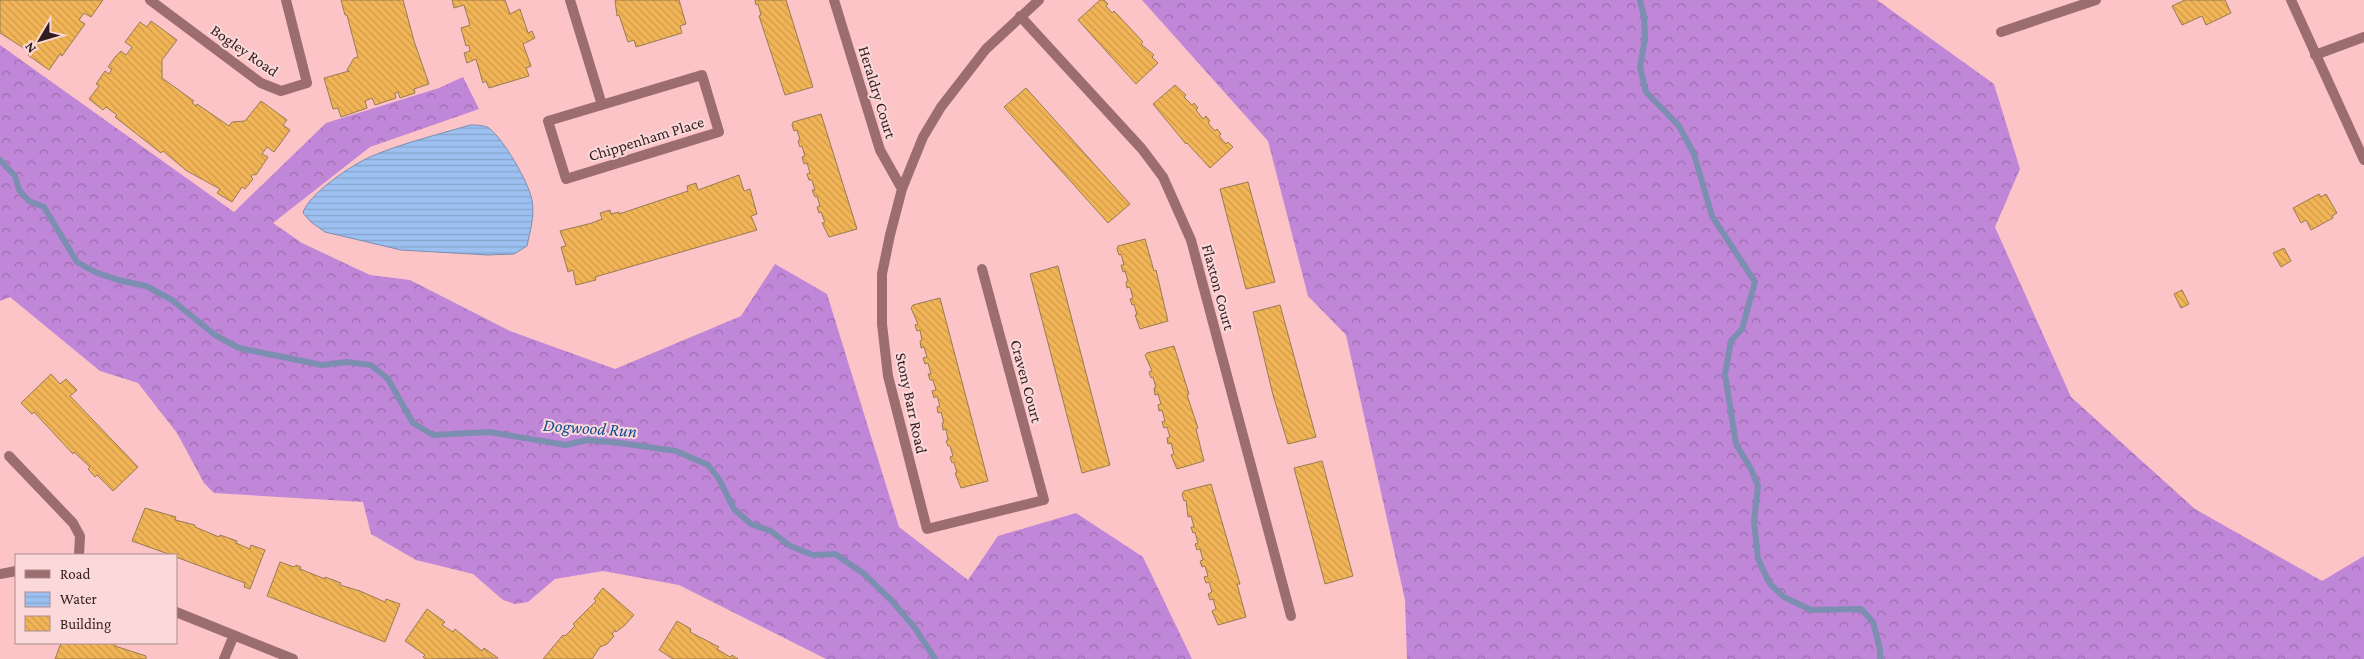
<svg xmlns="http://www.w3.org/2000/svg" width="2364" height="659" font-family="'Crimson Pro',serif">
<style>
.forest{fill:url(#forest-crowns)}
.water{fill:url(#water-rules);stroke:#7c8fb1}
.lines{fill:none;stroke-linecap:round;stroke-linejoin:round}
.stream{stroke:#7c8fb1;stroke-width:6}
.building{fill:url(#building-back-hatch);stroke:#977b54}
.minor{stroke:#9b6d6f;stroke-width:10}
.tertiary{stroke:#9b6d6f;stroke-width:10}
.labels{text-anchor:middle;stroke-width:4;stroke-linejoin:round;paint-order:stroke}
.street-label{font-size:16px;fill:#321d1e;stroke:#fbd8d9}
.water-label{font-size:18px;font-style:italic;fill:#104c91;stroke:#fbd8d9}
</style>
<defs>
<pattern id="forest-crowns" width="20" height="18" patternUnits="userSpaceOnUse" patternTransform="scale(1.25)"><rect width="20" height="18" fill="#c086d7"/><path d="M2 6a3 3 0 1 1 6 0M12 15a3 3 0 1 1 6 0" fill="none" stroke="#9d6dae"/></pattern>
<pattern id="water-rules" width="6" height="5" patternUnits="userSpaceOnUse" patternTransform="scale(1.25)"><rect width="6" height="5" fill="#9cc0f0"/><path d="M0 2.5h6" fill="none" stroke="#87a5cd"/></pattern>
<pattern id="building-back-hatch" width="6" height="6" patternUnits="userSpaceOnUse" patternTransform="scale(1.25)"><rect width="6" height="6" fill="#f1b456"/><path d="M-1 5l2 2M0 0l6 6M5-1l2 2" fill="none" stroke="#cf9a4a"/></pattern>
</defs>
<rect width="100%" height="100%" fill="#fdc4c7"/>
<path class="forest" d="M 1142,0 L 1877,0 L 1994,84 L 2020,169 L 1995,227 L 2071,397 L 2195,509 L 2322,581 L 2364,556 L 2364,659 L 1407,659 L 1405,600 L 1346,335 L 1308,296 L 1268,141 Z
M 0,45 L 234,212 L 326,123 L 439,88 L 463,77 L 479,109 L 370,147 L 273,223 L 302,243 L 370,275 L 410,280 L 510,331 L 615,369 L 741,316 L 775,264 L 827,294 L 899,527 L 968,580 L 998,536 L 1076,513 L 1143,557 L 1192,659 L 826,659 L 679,585 L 603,571 L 555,579 L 528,602 L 515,604 L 503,600 L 473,574 L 416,560 L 371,534 L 363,502 L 214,493 L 204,483 L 177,433 L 138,383 L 100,371 L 10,297 L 0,301 Z"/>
<path class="water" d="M 470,125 C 476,125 484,125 489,128 C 504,140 528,181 532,200 C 535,215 530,232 527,246 L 514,254 L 488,255 L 401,250 L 325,232 L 311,222 L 303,213 C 307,195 353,164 370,157 C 402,143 437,135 470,125 Z"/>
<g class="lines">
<path class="stream" d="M 1640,0 L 1644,17 L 1645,39 L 1640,67 L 1646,92 L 1679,126 L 1694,154 L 1712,216 L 1755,282 L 1742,329 L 1731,341 L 1725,374 L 1736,444 L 1751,469 L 1758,486 L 1754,521 L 1758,559 L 1770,584 L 1784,597 L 1811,610 L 1861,609 L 1873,622 L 1880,649 L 1880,659
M 0,160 L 15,176 L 19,190 L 29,201 L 44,207 L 77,262 L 95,272 L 118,280 L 146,286 L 172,300 L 215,335 L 239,348 L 322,365 L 346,362 L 371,365 L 388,379 L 413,423 L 433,435 L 489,432 L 566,445 L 587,440 L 620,443 L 676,451 L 708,465 L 719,479 L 734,509 L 751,524 L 771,531 L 790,546 L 813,555 L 835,554 L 863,573 L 892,601 L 915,628 L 935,659"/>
</g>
<path class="building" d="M 0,0 L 103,0 L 91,17 L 84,13 L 79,20 L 85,24 L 62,56 L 60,54 L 49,70 L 28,55 L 30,52 L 0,33 Z
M 341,0 L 403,0 L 414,41 L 429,84 L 414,89 L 415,93 L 400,98 L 398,92 L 395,93 L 396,98 L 375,105 L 372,98 L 365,101 L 367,108 L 341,117 L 338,108 L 333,109 L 324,78 L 349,71 L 347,70 L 354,58 L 358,57 L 348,19 L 347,15 L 345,15 Z
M 452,0 L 505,0 L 510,14 L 520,9 L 528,33 L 532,31 L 535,38 L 523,44 L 531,66 L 526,68 L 529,76 L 489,88 L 486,81 L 483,83 L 476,59 L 467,63 L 464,53 L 470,51 L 469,45 L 466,46 L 461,28 L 470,25 L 464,5 L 454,8 Z
M 615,0 L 679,0 L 686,24 L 680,26 L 682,33 L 636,47 L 634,40 L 628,42 L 619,15 L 617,16 Z
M 755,0 L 786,0 L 813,87 L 785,95 L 759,16 L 761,15 L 758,4 L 756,5 Z
M 1100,0 L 1104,0 L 1108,4 L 1106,6 L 1112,13 L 1114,11 L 1143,42 L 1141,44 L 1154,55 L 1152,57 L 1158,63 L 1136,84 L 1078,20 Z
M 2185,0 L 2225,0 L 2231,13 L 2206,25 L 2202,16 L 2182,25 L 2172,6 Z
M 151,21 L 177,40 L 162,60 L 162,78 L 194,101 L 192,103 L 196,106 L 197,104 L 229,126 L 232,122 L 245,121 L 261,101 L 287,120 L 283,125 L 290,130 L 274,152 L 267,147 L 262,154 L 268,157 L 256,175 L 254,174 L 251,177 L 253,179 L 245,189 L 242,187 L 232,202 L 217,193 L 220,189 L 187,171 L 163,151 L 161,153 L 115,117 L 117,115 L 106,107 L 103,110 L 89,99 L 99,86 L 96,84 L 105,71 L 109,74 L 112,69 L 108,67 L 115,57 L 121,51 L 126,55 L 132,47 L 125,42 L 140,22 L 147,27 Z
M 1175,85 L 1186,95 L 1184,97 L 1192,105 L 1194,103 L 1198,108 L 1196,110 L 1203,119 L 1206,116 L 1210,121 L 1208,123 L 1215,131 L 1217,129 L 1221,134 L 1219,136 L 1226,144 L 1228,142 L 1233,147 L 1210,168 L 1187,143 L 1186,144 L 1153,104 Z
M 1026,88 L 1130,204 L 1108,223 L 1004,107 Z
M 821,114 L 857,229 L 829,237 L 822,223 L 825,222 L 821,212 L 819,213 L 817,207 L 820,206 L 817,196 L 815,197 L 812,190 L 815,190 L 812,180 L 809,180 L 807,174 L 810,173 L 807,163 L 804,164 L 802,157 L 805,156 L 802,146 L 800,147 L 798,141 L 800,140 L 797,130 L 794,131 L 792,125 L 793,122 Z
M 739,175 L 744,191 L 750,189 L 757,214 L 751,216 L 757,230 L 595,277 L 596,280 L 576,285 L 573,270 L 568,272 L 561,247 L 566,246 L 560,231 L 592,223 L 602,219 L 600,213 L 610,210 L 611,214 L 619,212 L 619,214 L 688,191 L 687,186 L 696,183 L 698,190 Z
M 1248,182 L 1275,282 L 1246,289 L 1220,189 Z
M 2319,194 L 2321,197 L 2326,194 L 2337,213 L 2332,216 L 2333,218 L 2311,230 L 2306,220 L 2301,223 L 2293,208 Z
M 1145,239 L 1154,271 L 1156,270 L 1168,321 L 1140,329 L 1135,315 L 1137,315 L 1134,304 L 1132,305 L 1130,299 L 1133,298 L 1130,287 L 1127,288 L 1126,282 L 1128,281 L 1125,271 L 1123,272 L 1121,265 L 1124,265 L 1121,254 L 1119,255 L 1117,249 L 1118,246 Z
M 2284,248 L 2291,261 L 2281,267 L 2273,253 Z
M 1058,266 L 1110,465 L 1082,473 L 1030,274 Z
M 2182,290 L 2189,304 L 2181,308 L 2174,294 Z
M 940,298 L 988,481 L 961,488 L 955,473 L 957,473 L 954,462 L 952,463 L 950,457 L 953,456 L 950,446 L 948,446 L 946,441 L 948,440 L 946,429 L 943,430 L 942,423 L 944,423 L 941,412 L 938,413 L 937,407 L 940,406 L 937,396 L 934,398 L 932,391 L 936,390 L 933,380 L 930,380 L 928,374 L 931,374 L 928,363 L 925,364 L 923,358 L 927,357 L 924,347 L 921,348 L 920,341 L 922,340 L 920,330 L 917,331 L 915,325 L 918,324 L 911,308 L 913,305 Z
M 1280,305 L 1316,437 L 1288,444 L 1273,395 L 1253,312 Z
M 1174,346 L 1189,394 L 1187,395 L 1198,428 L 1196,429 L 1204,461 L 1177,469 L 1171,455 L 1174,454 L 1171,443 L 1168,444 L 1167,438 L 1170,437 L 1167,427 L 1164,428 L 1162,422 L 1165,421 L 1162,410 L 1159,411 L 1158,405 L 1161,404 L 1158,394 L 1155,395 L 1154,388 L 1156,388 L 1153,377 L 1151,378 L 1149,372 L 1152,371 L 1145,355 L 1147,353 Z
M 51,374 L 60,384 L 66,379 L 77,390 L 70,396 L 138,467 L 113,491 L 97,475 L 95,477 L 88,469 L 90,467 L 74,452 L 73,454 L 34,412 L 32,414 L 21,403 Z
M 1322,461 L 1353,576 L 1325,584 L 1294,468 Z
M 1211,484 L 1240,584 L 1237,584 L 1246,617 L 1218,625 L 1212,611 L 1216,609 L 1213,599 L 1210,600 L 1208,594 L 1212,592 L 1209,582 L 1206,583 L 1204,577 L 1208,576 L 1205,566 L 1202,567 L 1200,561 L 1203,560 L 1200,549 L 1197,550 L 1195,544 L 1198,543 L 1195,532 L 1193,533 L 1191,527 L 1194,527 L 1191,516 L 1188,517 L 1186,500 L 1184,501 L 1182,494 L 1184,491 Z
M 145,508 L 176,517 L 175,520 L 195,525 L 195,527 L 219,537 L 220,535 L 237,541 L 236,543 L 250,549 L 251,545 L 265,550 L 250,589 L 244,587 L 245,583 L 176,557 L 176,555 L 171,555 L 132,541 Z
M 280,562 L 294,567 L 296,565 L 301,567 L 300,569 L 325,579 L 325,577 L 341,583 L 340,585 L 360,591 L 385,602 L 386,599 L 400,604 L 385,642 L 267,596 Z
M 603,588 L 634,615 L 624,626 L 616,632 L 615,630 L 612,634 L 614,636 L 607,644 L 600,647 L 592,659 L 543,659 L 563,635 L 565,636 L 575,626 L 573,624 L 596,601 L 594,599 Z
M 427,609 L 445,622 L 442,625 L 453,632 L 455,629 L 482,651 L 484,648 L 498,658 L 426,659 L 423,657 L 425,655 L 405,641 Z
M 677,621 L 691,629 L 690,632 L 719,647 L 717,649 L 730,657 L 732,655 L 738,659 L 673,659 L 659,650 Z
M 61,643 L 116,643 L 115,646 L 146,656 L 146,659 L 55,659 Z"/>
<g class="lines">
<path class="minor" d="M 150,0 L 261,83 L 281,91 L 307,83 L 286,0
M 570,0 L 602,105
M 834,0 L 880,150 L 902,189
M 1020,16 L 1142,149 L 1163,177 L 1191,240 L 1291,616
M 2001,32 L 2096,0
M 2315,55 L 2364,37
M 702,75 L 719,132 L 566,179 L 548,121 Z
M 982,269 L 1044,500 L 927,529 L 888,376 L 882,324 L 882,274 L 890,235 L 902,189 L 923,137 L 941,107 L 986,49 L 1039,0
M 9,456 L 73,523 L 80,536 L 79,555
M 0,574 L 16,571
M 176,612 L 293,659
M 224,659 L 234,635"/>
<path class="tertiary" d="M 2291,0 L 2364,160"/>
</g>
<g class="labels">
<g class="street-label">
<text transform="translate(245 50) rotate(35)" y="6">Bogley Road</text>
<text transform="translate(878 92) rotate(73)" y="6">Heraldry Court</text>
<text transform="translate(646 138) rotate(-17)" y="6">Chippenham Place</text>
<text transform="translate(1219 287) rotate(75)" y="6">Flaxton Court</text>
<text transform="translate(1027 381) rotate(75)" y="6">Craven Court</text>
<text transform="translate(912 403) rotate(78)" y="6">Stony Barr Road</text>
</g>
<g class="water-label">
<text transform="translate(590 428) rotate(4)" y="6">Dogwood Run</text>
</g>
</g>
<rect x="15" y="554" width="162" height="90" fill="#fbd8d9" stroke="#ab8d8e"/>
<rect x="25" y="570" width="25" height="8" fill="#9b6d6f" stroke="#ab8d8e"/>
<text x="60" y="579" font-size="15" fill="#321d1e">Road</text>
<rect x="25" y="592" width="25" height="15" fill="url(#water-rules)" stroke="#ab8d8e"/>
<text x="60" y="604" font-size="15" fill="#321d1e">Water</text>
<rect x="25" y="616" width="25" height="15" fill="url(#building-back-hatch)" stroke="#ab8d8e"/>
<text x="60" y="629" font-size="15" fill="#321d1e">Building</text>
<g transform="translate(40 40) rotate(232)" stroke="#fbd8d9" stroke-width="4" paint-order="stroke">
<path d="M0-4L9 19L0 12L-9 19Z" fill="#321d1e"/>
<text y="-8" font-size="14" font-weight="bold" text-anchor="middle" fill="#321d1e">N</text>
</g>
</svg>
